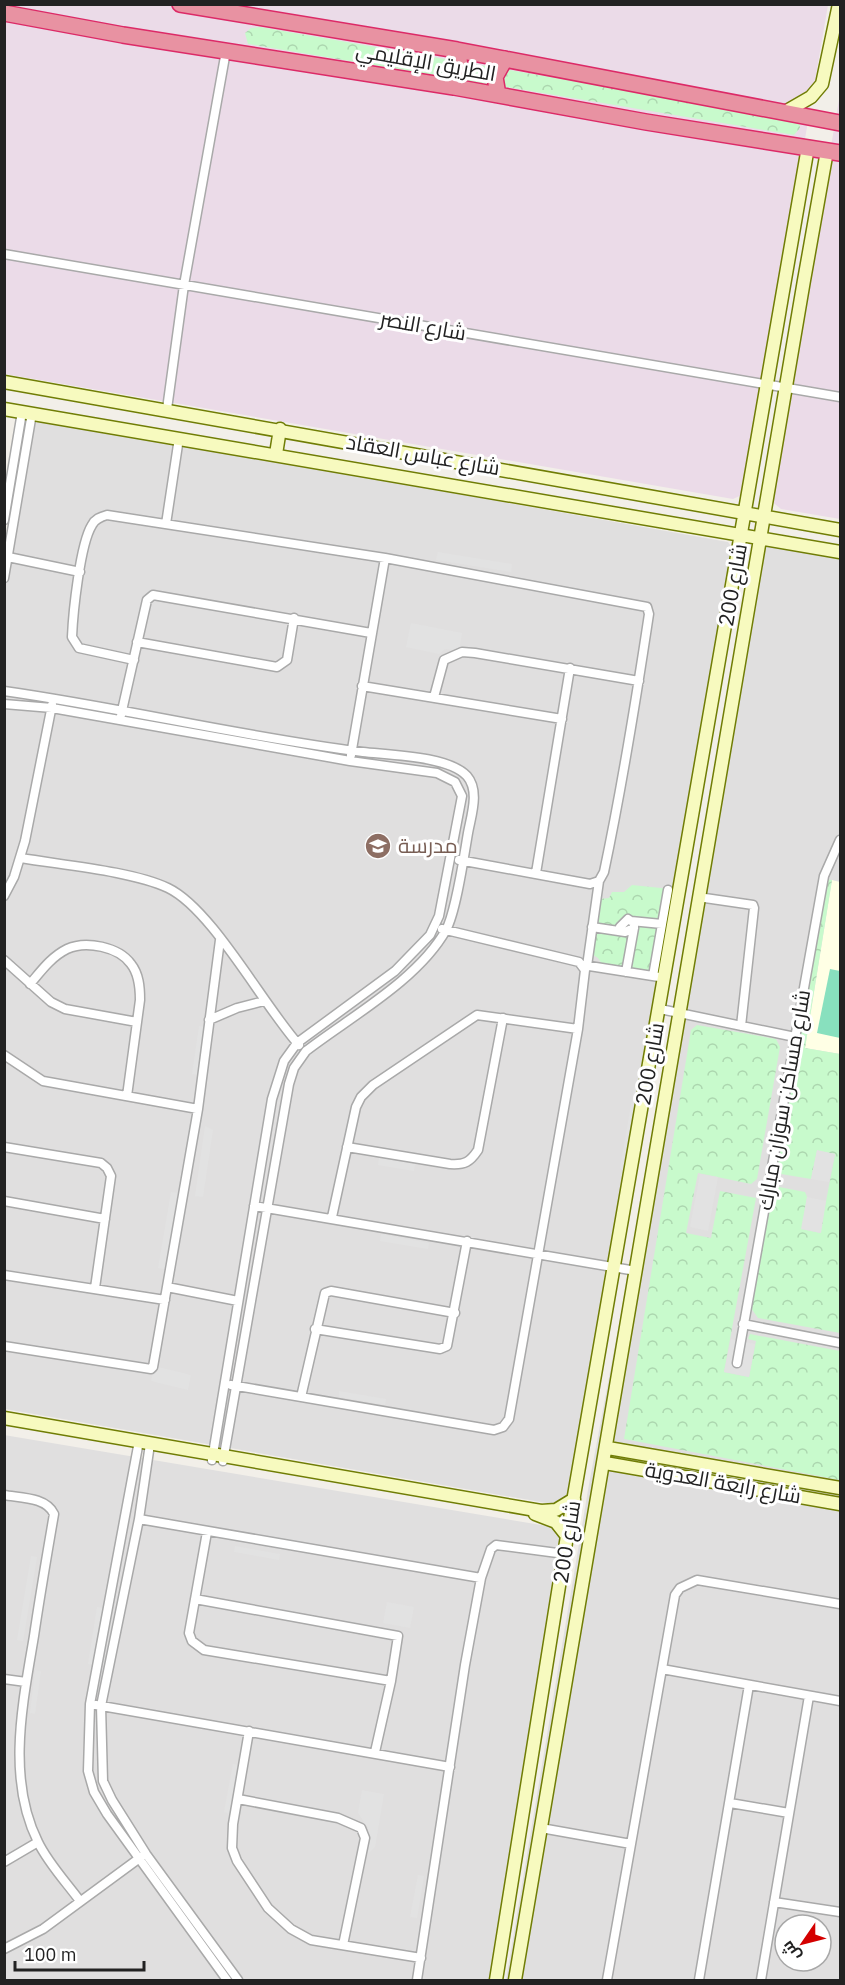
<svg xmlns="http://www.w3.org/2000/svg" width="845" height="1985" font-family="'IBM Plex Sans',Cairo,sans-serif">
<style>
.residential{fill:#e0dfdf;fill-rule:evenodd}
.industrial{fill:#ebdbe8}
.education{fill:#ffffe5}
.park{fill:url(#park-crowns)}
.pitch{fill:#88e0be}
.parking{fill:#e2e2e2}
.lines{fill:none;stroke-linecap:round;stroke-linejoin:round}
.street-casing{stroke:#a9a9a9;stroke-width:11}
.secondary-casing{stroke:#707d05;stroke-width:15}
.highway-casing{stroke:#dc2a67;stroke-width:18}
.street{stroke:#fff;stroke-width:8}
.secondary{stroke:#f7fabf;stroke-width:12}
.highway{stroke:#e892a2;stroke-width:15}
.labels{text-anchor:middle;stroke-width:6;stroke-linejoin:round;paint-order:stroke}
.street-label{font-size:21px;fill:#222;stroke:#fff}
.education-label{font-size:21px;fill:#785e54;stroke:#fff;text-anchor:start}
</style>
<defs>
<pattern id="park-crowns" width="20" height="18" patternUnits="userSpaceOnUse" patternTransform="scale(1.5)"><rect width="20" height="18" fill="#c8facc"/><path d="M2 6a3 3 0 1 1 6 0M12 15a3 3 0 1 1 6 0" fill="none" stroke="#acd6af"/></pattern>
</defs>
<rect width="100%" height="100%" fill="#f2efe9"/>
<path class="residential" d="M 41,420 L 728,542 L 734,550 L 571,1494 L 558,1505 L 5,1409 L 4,592 L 34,424 Z
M 765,546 L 840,557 L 840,1980 L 506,1980 L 589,1484 ZM 785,1925 L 821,1925 L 821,1961 L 785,1961 Z
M 4,1435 L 553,1527 L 561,1539 L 494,1980 L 5,1980 Z"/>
<path class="industrial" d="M 4,5 L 828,5 L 744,494 L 733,499 L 5,374 Z
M 840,94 L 840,519 L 781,509 L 770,500 Z"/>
<path class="education" d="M 832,880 L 840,882 L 840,1054 L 805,1048 Z"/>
<path class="park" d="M 260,27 L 799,120 L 800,128 L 794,135 L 248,44 L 245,33 L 251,28 Z
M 825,879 L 832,880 L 805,1048 L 840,1054 L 840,1333 L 758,1318 L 751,1308 L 774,1186 L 805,1192 L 807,1197 L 802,1229 L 820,1233 L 835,1154 L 817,1151 L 811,1179 L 781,1174 L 777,1170 Z
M 632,885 L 671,889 L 657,976 L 604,967 L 598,958 L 589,952 L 600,899 L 609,898 L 612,892 L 624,892 Z
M 697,1025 L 776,1039 L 780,1047 L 757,1179 L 751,1184 L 698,1173 L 686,1233 L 711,1238 L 720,1191 L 756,1198 L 724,1372 L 749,1377 L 756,1341 L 748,1339 L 750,1334 L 840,1351 L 840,1480 L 624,1439 L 691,1030 Z"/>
<path class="pitch" d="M 830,969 L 840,971 L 840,1038 L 817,1033 Z"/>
<path class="parking" d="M 438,552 L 512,564 L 511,572 L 436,560 Z
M 411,623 L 462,633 L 459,651 L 445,649 L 439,654 L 406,647 Z
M 199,1026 L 206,1027 L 199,1075 L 192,1074 Z
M 643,1084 L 627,1174 L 620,1168 L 634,1088 Z
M 205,1126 L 213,1130 L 203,1197 L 195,1196 Z
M 817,1150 L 835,1154 L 829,1182 L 811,1179 Z
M 379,1158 L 415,1164 L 414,1171 L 378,1165 Z
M 700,1174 L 718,1177 L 708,1231 L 690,1227 Z
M 171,1192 L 184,1194 L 170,1270 L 158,1268 Z
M 807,1197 L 826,1201 L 821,1233 L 801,1229 Z
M 381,1234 L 429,1243 L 428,1249 L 380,1241 Z
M 731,1339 L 755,1344 L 749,1377 L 724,1372 Z
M 154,1366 L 191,1375 L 188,1390 L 151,1381 Z
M 339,1391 L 386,1399 L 385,1405 L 339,1397 Z
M 235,1546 L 280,1554 L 279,1560 L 234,1552 Z
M 31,1556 L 37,1557 L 23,1641 L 17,1640 Z
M 387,1602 L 414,1607 L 410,1628 L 383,1623 Z
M 97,1607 L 103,1608 L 94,1665 L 88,1664 Z
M 35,1670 L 41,1671 L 35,1714 L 30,1713 Z
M 233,1764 L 239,1765 L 230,1814 L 224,1812 Z
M 362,1790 L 384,1794 L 375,1847 L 367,1855 L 368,1828 L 358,1813 Z
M 418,1875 L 424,1876 L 417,1918 L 410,1917 Z"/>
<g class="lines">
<g class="street-casing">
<path id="street" d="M 4,254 L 840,397
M 167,409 L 184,285 L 226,51
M 4,520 L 22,412
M 166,524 L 179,438
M 8,557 L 80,572
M 4,578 L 32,413
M 137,642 L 277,667 L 287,660 L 294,618
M 134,660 L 79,648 L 72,637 C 73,613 80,544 92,525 C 95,519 100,517 107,515 L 385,558 L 647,607 L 649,614 C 636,700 622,787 604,872 L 599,881 L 587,966
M 362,686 L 562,719
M 4,691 C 124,708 243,737 363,752 C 389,755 449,756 467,776 C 480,791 471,816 468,833 C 464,856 456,912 446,930 C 418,980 350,1017 306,1051 L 294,1068 L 289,1084 L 223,1461
M 434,697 L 444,660 L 462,652 L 475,653 L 639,681
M 4,704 L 52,708 L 350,761 L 437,773 L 455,782 L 462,796 L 439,916 L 430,935 L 395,971 L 297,1043 L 284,1061 L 272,1099 L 212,1460
M 121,715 L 147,600 L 153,595 L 371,633
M 351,755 L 385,558
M 21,858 C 62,865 132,871 168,888 C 212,909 263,1005 299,1045
M 459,860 L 590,884 L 599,881
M 536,873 L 570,668
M 4,896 L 14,877 L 25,841 L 52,705
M 698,897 L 753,905 L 754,908 L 741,1026
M 631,921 L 662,924
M 592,927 L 625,932
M 4,960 L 51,1002 L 65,1009 L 137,1022
M 583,965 L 659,977
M 626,972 L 634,928 L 634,923 L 628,919 L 620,927 L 625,932 L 634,928
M 653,976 L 668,890
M 30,984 C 41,971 51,957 67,949 C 86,940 119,947 131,964 C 139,974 140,987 140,1000 L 127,1096
M 660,1009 L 795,1037
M 209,1020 L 237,1008 L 264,1001
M 4,1055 L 43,1081 L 198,1109
M 4,1147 L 101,1163 L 107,1168 L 111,1176 L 95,1288
M 347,1147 L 450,1164 C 465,1165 470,1162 478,1150 L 503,1018
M 4,1201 L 105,1219
M 254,1206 L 636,1271
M 332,1217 L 356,1107 L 361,1097 L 373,1085 L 477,1015 L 578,1029
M 4,1275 L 165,1300
M 167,1287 L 238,1301
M 743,1324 L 840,1343
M 315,1329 L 440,1349 L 447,1346 L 467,1241
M 4,1346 L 151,1369 L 153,1367 L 198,1109 L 220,940
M 737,1363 L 824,876 L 840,840
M 231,1385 L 494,1430 L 503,1427 L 509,1419 L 578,1029 L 585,970 L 579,962 L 442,929
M 301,1397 L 325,1293 L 331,1291 L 455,1313
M 139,1441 L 90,1704 L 88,1771 L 94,1792 L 107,1814 L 227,1980
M 150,1444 L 139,1519 L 101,1706 L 103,1781 L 112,1800 L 146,1854 L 238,1980
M 4,1495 C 21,1498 46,1497 54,1514 C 47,1555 40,1595 34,1636 C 23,1702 6,1778 38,1842 C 48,1863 66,1882 80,1901
M 139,1519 L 481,1578 L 465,1665 L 417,1980
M 207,1532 L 189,1633 L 192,1641 L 204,1650 L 391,1681
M 481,1578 L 491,1549 L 496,1545 L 565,1554
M 195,1599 L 398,1636 L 391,1681 L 375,1752
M 662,1669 L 840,1701
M 4,1679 L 26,1682
M 96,1705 L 450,1767
M 249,1731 L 233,1824 L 232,1848 L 237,1861 L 268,1908 L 291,1929 L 311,1940 L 421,1958
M 238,1799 L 338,1818 L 361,1828 L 365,1838 L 343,1945
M 730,1803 L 789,1813
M 541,1828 L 631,1844
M 4,1862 L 38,1842
M 774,1902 L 840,1912
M 4,1949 L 43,1929 L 141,1857
M 607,1980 L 675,1595 L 680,1588 L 697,1580 L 840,1604
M 699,1980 L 749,1685
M 761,1980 L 809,1696"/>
</g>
<g class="secondary-casing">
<path id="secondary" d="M 785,112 L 811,97 L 822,84 L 839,4
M 4,382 L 840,530
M 4,409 L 840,552
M 276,454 L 280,429
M 4,1418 L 541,1511 L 556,1510 L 574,1499
M 608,1448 L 840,1488
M 605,1463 L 840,1504
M 535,1514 L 556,1522 L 567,1536
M 496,1980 L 567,1536 L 808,147
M 515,1980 C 620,1371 718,760 827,151"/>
</g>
<g class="highway-casing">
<path id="highway" d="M 180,4 L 457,50 L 840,123
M 4,13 L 123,35 L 454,87 L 646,122 L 840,153
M 454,87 L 461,70 L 457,50
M 498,95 L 495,77 L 505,59"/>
</g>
<use href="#street" class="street"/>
<use href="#secondary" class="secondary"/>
<use href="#highway" class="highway"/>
</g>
<defs>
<g id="school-disc" transform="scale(1.35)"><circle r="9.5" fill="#8d6e63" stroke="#fff"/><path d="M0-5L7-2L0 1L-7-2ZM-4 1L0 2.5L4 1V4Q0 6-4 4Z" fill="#fff"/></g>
</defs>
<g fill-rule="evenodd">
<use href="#school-disc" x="378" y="846"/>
</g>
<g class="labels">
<g class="street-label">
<text transform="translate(426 62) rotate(10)" y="7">الطريق الإقليمي</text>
<text transform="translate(423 326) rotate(10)" y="7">شارع النصر</text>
<text transform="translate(423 455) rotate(10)" y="7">شارع عباس العقاد</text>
<text transform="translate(733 585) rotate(-80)" y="7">شارع 200</text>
<text transform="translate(650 1064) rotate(-80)" y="7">شارع 200</text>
<text transform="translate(784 1100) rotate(-80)" y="7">شارع مساكن سوزان مبارك</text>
<text transform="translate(723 1483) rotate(10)" y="7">شارع رابعة العدوية</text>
<text transform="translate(567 1542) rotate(-81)" y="7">شارع 200</text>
</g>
<g class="education-label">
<text x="398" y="853">مدرسة</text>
</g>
</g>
<rect width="845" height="1985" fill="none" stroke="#222222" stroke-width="12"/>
<g transform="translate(803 1943) rotate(235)"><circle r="28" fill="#ffffff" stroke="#a7a7a7" stroke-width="1.5"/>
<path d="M0-4.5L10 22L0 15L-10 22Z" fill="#d40000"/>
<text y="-9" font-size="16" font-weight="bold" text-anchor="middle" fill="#222222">ش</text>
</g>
<path d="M15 1961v9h129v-9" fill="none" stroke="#222222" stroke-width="3"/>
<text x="24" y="1961" font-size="18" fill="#222222" stroke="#ffffff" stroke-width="4.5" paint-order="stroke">100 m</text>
</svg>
